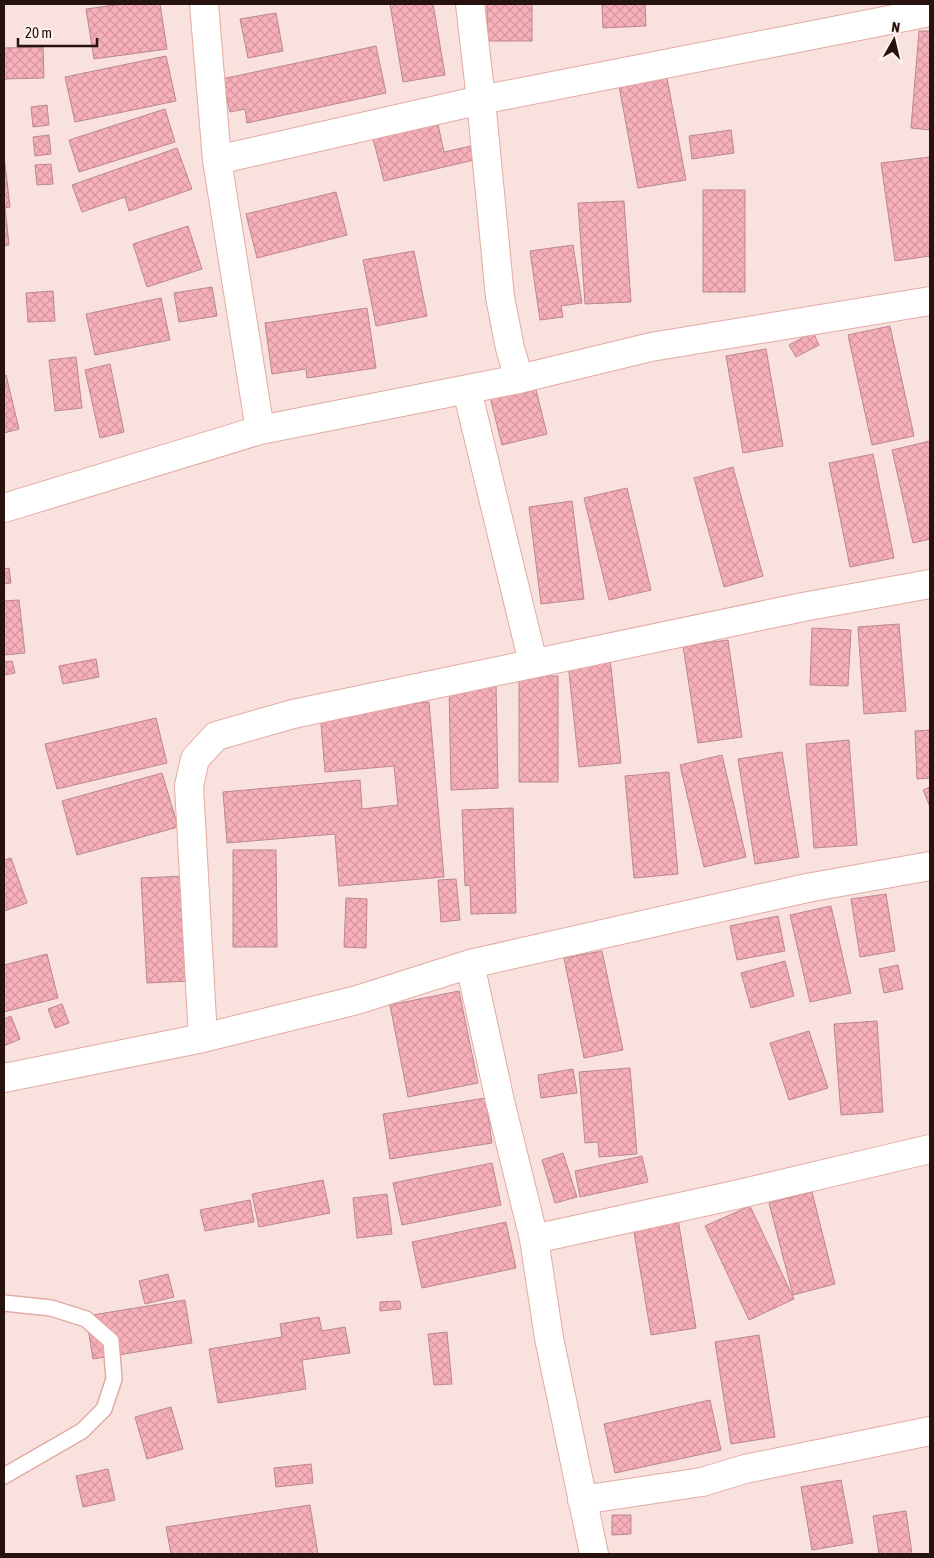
<svg xmlns="http://www.w3.org/2000/svg" width="934" height="1558" font-family="'Asap Condensed',sans-serif">
<style>
.building{fill:url(#building-cross-hatch);stroke:#bc878f}
.lines{fill:none;stroke-linecap:round;stroke-linejoin:round}
.service-casing{stroke:#e2aba2;stroke-width:18}
.minor-casing{stroke:#e2aba2;stroke-width:30}
.service{stroke:#fff;stroke-width:15}
.minor{stroke:#fff;stroke-width:28}
</style>
<defs>
<pattern id="building-cross-hatch" width="8" height="8" patternUnits="userSpaceOnUse" patternTransform="scale(1.25)"><rect width="8" height="8" fill="#f7b0ba"/><path d="M0 0l8 8M0 8l8-8" fill="none" stroke="#d4969f"/></pattern>
</defs>
<rect width="100%" height="100%" fill="#f9e2dd"/>
<path class="building" d="M 122,4 L 160,4 L 167,49 L 94,59 L 86,9 Z
M 390,4 L 433,4 L 445,75 L 403,82 Z
M 487,4 L 532,4 L 532,41 L 487,41 Z
M 602,4 L 645,4 L 646,26 L 603,28 Z
M 276,13 L 283,51 L 248,58 L 240,19 Z
M 919,31 L 930,31 L 930,130 L 911,128 Z
M 376,46 L 386,93 L 247,123 L 245,109 L 230,112 L 222,79 Z
M 43,47 L 44,78 L 4,79 L 4,48 Z
M 166,56 L 176,101 L 75,122 L 65,77 Z
M 667,78 L 686,180 L 638,188 L 619,86 Z
M 47,105 L 49,125 L 33,127 L 31,107 Z
M 165,109 L 175,142 L 79,172 L 69,140 Z
M 437,120 L 444,152 L 471,146 L 474,160 L 384,181 L 372,135 Z
M 731,130 L 734,153 L 692,159 L 689,136 Z
M 49,135 L 51,154 L 35,156 L 33,137 Z
M 177,148 L 192,189 L 129,211 L 125,197 L 82,212 L 72,185 Z
M 4,156 L 10,207 L 5,208 L 9,245 L 4,246 Z
M 930,157 L 930,256 L 895,261 L 881,163 Z
M 51,164 L 53,184 L 37,185 L 35,165 Z
M 703,190 L 745,190 L 745,292 L 703,292 Z
M 336,192 L 347,235 L 257,258 L 246,214 Z
M 624,201 L 631,302 L 585,304 L 578,203 Z
M 188,226 L 202,269 L 147,287 L 133,244 Z
M 573,245 L 582,303 L 561,306 L 563,317 L 540,320 L 530,251 Z
M 414,251 L 427,316 L 376,326 L 363,260 Z
M 212,287 L 217,316 L 179,322 L 174,293 Z
M 53,291 L 55,321 L 28,322 L 26,293 Z
M 161,298 L 170,340 L 95,355 L 86,314 Z
M 367,308 L 376,368 L 307,378 L 306,369 L 272,374 L 265,323 Z
M 890,326 L 914,436 L 872,445 L 848,335 Z
M 813,332 L 819,345 L 796,357 L 789,345 Z
M 766,349 L 783,446 L 743,453 L 726,356 Z
M 76,357 L 82,408 L 55,411 L 49,360 Z
M 110,364 L 124,432 L 100,438 L 85,370 Z
M 6,375 L 19,429 L 4,433 L 4,376 Z
M 533,378 L 547,434 L 502,445 L 488,389 Z
M 930,441 L 930,539 L 913,543 L 892,450 Z
M 873,454 L 894,558 L 850,567 L 829,463 Z
M 733,467 L 763,576 L 724,587 L 694,478 Z
M 627,488 L 651,590 L 609,600 L 584,498 Z
M 572,501 L 584,599 L 541,604 L 529,507 Z
M 9,568 L 11,583 L 4,584 L 4,569 Z
M 19,600 L 25,653 L 4,655 L 4,601 Z
M 899,624 L 906,711 L 864,714 L 858,627 Z
M 812,628 L 851,630 L 848,686 L 810,685 Z
M 728,640 L 742,737 L 698,743 L 683,646 Z
M 610,658 L 621,763 L 579,767 L 568,663 Z
M 96,659 L 99,677 L 63,684 L 59,666 Z
M 12,661 L 15,673 L 4,675 L 4,662 Z
M 519,676 L 558,676 L 558,782 L 519,782 Z
M 496,683 L 498,788 L 451,790 L 449,685 Z
M 429,702 L 444,877 L 339,886 L 335,834 L 227,843 L 223,792 L 360,780 L 362,809 L 398,805 L 394,766 L 325,772 L 320,712 Z
M 156,718 L 167,763 L 57,789 L 45,744 Z
M 930,730 L 930,778 L 917,779 L 915,731 Z
M 849,740 L 857,845 L 814,848 L 806,744 Z
M 782,752 L 799,857 L 755,864 L 738,759 Z
M 722,755 L 746,857 L 704,867 L 680,765 Z
M 669,772 L 678,874 L 634,878 L 625,776 Z
M 162,773 L 178,827 L 77,855 L 62,801 Z
M 930,787 L 930,807 L 923,790 Z
M 513,808 L 516,913 L 471,914 L 470,885 L 465,886 L 462,810 Z
M 233,850 L 276,850 L 277,947 L 233,947 Z
M 11,858 L 27,903 L 4,911 L 4,860 Z
M 184,876 L 189,981 L 147,983 L 141,878 Z
M 456,879 L 460,920 L 441,922 L 438,880 Z
M 886,894 L 895,951 L 860,957 L 851,899 Z
M 346,898 L 367,899 L 366,948 L 344,947 Z
M 831,906 L 851,993 L 810,1002 L 790,915 Z
M 778,916 L 785,951 L 737,960 L 730,926 Z
M 602,951 L 623,1050 L 584,1058 L 564,958 Z
M 47,954 L 58,998 L 4,1012 L 4,965 Z
M 785,961 L 794,996 L 751,1008 L 741,973 Z
M 898,965 L 903,989 L 884,993 L 879,969 Z
M 459,991 L 478,1083 L 408,1097 L 390,1005 Z
M 62,1004 L 69,1023 L 55,1028 L 48,1009 Z
M 11,1016 L 20,1039 L 4,1046 L 4,1019 Z
M 877,1021 L 883,1112 L 841,1115 L 834,1024 Z
M 809,1031 L 828,1088 L 789,1100 L 770,1043 Z
M 630,1068 L 637,1154 L 599,1157 L 598,1142 L 585,1143 L 579,1072 Z
M 573,1069 L 577,1093 L 541,1098 L 538,1075 Z
M 486,1098 L 492,1143 L 390,1159 L 383,1114 Z
M 563,1153 L 577,1197 L 555,1203 L 542,1160 Z
M 642,1156 L 648,1182 L 580,1197 L 575,1171 Z
M 492,1163 L 501,1205 L 402,1225 L 393,1183 Z
M 323,1180 L 330,1213 L 259,1227 L 252,1194 Z
M 812,1192 L 835,1284 L 793,1295 L 769,1203 Z
M 387,1194 L 392,1234 L 357,1238 L 353,1198 Z
M 250,1200 L 254,1222 L 205,1231 L 200,1210 Z
M 750,1206 L 794,1299 L 749,1320 L 705,1226 Z
M 678,1219 L 696,1328 L 651,1335 L 633,1226 Z
M 506,1222 L 516,1268 L 422,1288 L 412,1242 Z
M 168,1274 L 174,1297 L 145,1304 L 139,1281 Z
M 185,1300 L 192,1343 L 93,1359 L 86,1316 Z
M 400,1301 L 401,1309 L 380,1311 L 380,1302 Z
M 319,1317 L 322,1331 L 345,1327 L 350,1353 L 302,1360 L 306,1389 L 218,1403 L 209,1349 L 282,1337 L 280,1324 Z
M 447,1332 L 452,1384 L 434,1385 L 428,1334 Z
M 759,1335 L 775,1437 L 731,1444 L 715,1342 Z
M 710,1400 L 721,1450 L 615,1473 L 604,1424 Z
M 171,1407 L 183,1449 L 147,1459 L 135,1417 Z
M 311,1464 L 313,1483 L 276,1487 L 274,1468 Z
M 108,1469 L 115,1500 L 83,1507 L 76,1476 Z
M 841,1480 L 853,1543 L 812,1550 L 801,1487 Z
M 310,1505 L 318,1554 L 171,1554 L 166,1527 Z
M 906,1511 L 912,1554 L 879,1554 L 873,1516 Z
M 612,1515 L 631,1515 L 631,1534 L 612,1535 Z"/>
<g class="lines">
<g class="service-casing">
<path id="service" d="M 4,1303 L 51,1308 L 86,1319 L 111,1341 L 114,1379 L 104,1409 L 82,1431 L 4,1476"/>
</g>
<g class="minor-casing">
<path id="minor" d="M 204,4 L 217,160 L 260,430
M 470,4 L 481,100 L 500,297 L 510,348 L 519,379
M 217,160 L 481,100 L 930,12
M 467,390 L 533,663
M 4,508 L 260,430 L 519,379 L 651,347 L 930,301
M 470,964 L 500,1101 L 534,1239 L 549,1338 L 594,1554
M 203,1038 L 189,786 L 195,759 L 216,736 L 293,714 L 803,607 L 930,584
M 4,1078 L 203,1038 L 357,1000 L 470,964 L 807,888 L 930,866
M 534,1239 L 735,1195 L 930,1149
M 582,1500 L 702,1482 L 745,1469 L 930,1431"/>
</g>
<use href="#service" class="service"/>
<use href="#minor" class="minor"/>
</g>
<rect width="934" height="1558" fill="none" stroke="#26120f" stroke-width="10"/>
<g transform="translate(894 40) rotate(8)" stroke="#fef2f0" stroke-width="4" paint-order="stroke">
<path d="M0-4L9 19L0 12L-9 19Z" fill="#26120f"/>
<text y="-8" font-size="14" font-weight="bold" text-anchor="middle" fill="#26120f">N</text>
</g>
<path d="M18 38v8h79v-8" fill="none" stroke="#26120f" stroke-width="2.5"/>
<text x="25" y="38" font-size="15" fill="#26120f" stroke="#fef2f0" stroke-width="4" paint-order="stroke">20 m</text>
</svg>
